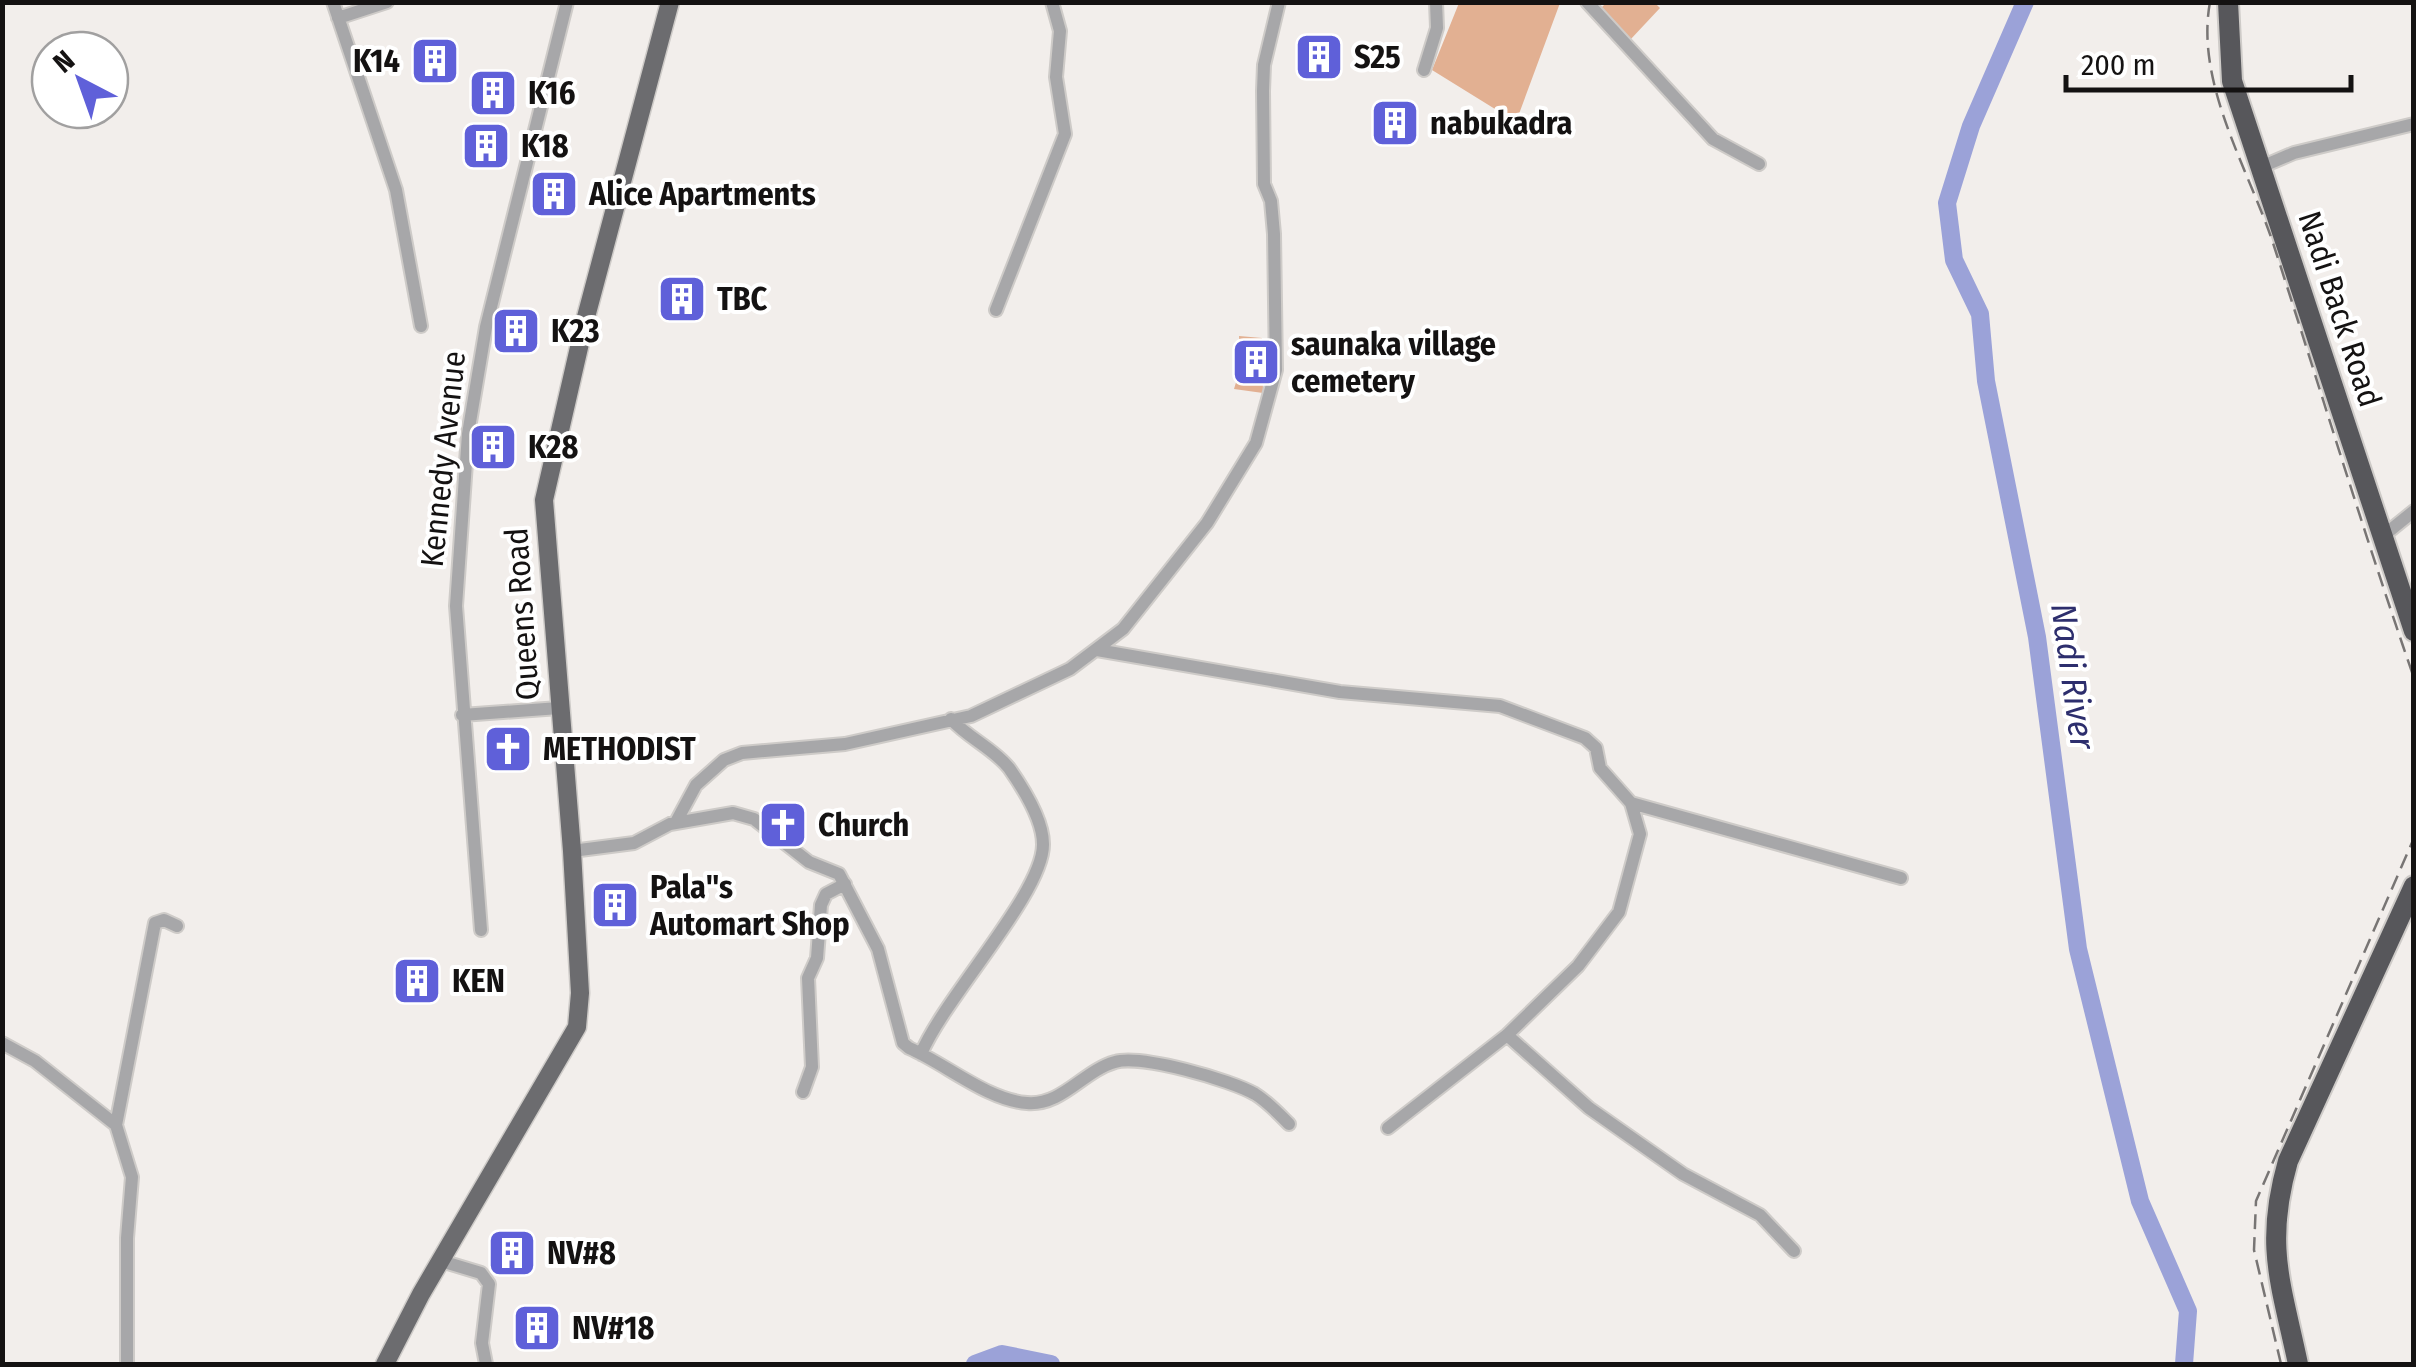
<svg xmlns="http://www.w3.org/2000/svg" width="2416" height="1367" font-family="'Fira Sans Condensed',sans-serif">
<style>
.green{fill:#e2b092}
.lines{fill:none;stroke-linecap:round;stroke-linejoin:round}
.river{stroke:#9ba2d8;stroke-width:18}
.minor-casing{stroke:#cecbc8;stroke-width:16}
.major-casing{stroke:#cecbc8;stroke-width:21}
.highway-casing{stroke:#cecbc8;stroke-width:24}
.minor{stroke:#a7a7a9;stroke-width:12}
.major{stroke:#6c6c6f;stroke-width:18}
.highway{stroke:#57575b;stroke-width:20}
.rail{stroke:#787574;stroke-width:2.5;stroke-dasharray:15 8;stroke-linecap:butt}
.labels{text-anchor:middle;stroke-width:8;stroke-linejoin:round;paint-order:stroke}
.poi-label{font-size:32px;font-weight:bold;fill:#141212;stroke:#fff;text-anchor:start}
.street-label{font-size:32px;fill:#141212;stroke:#fff}
.water-label{font-size:35px;font-style:italic;fill:#2d2e6d;stroke:#fff}
</style>
<rect width="100%" height="100%" fill="#f2eeeb"/>
<path class="green" d="M 1607,2 L 1655,3 L 1660,8 L 1630,40 L 1600,9 Z
M 1459,3 L 1560,3 L 1516,122 L 1432,70 Z
M 1239,336 L 1262,338 L 1263,393 L 1234,389 L 1241,366 Z"/>
<g class="lines">
<path class="river" d="M 2025,2 L 1971,126 L 1947,203 L 1954,260 L 1980,314 L 1986,381 L 2037,637 L 2078,949 L 2140,1201 L 2188,1311 L 2184,1364
M 975,1364 L 1002,1354 L 1051,1364"/>
<g class="minor-casing">
<path id="minor" d="M 333,2 L 396,190 L 421,326
M 1587,2 L 1713,139 L 1759,164
M 338,18 L 387,2
M 1424,70 L 1437,28 L 1436,2
M 2261,167 L 2294,153 L 2414,124
M 996,310 L 1065,134 L 1056,77 L 1060,31 L 1052,2
M 2383,536 L 2414,511
M 1097,650 L 1340,692 L 1500,706 L 1585,738 L 1596,748 L 1600,768 L 1631,803 L 1640,834 L 1619,912 L 1578,966 L 1507,1035 L 1388,1128
M 462,715 L 559,708
M 1631,803 L 1901,878
M 676,822 L 696,785 L 724,760 L 742,753 L 845,744 L 971,716 L 1070,669 L 1123,629 L 1207,523 L 1256,443 L 1276,370 L 1274,234 L 1271,201 L 1264,184 L 1263,91 L 1264,65 L 1279,2
M 572,851 L 634,843 L 670,824 L 733,813 L 754,819 L 809,862 L 839,874 L 878,949 L 903,1043 L 909,1048 C 946,1064 987,1100 1027,1103 C 1062,1106 1083,1071 1115,1062 C 1140,1054 1231,1080 1255,1094 C 1268,1102 1278,1113 1289,1124
M 481,930 L 456,606 L 468,434 L 486,327 L 567,2
M 1507,1035 L 1589,1108 L 1683,1174 L 1760,1215 L 1794,1251
M 2,1043 L 35,1061 L 116,1125 L 132,1177 L 127,1238 L 127,1364
M 921,1054 C 944,998 1044,892 1043,844 C 1043,819 1023,788 1009,768 C 993,748 968,738 951,719
M 803,1092 L 812,1067 L 808,978 L 817,958 L 821,905 L 826,894 L 845,884
M 116,1125 L 155,923 L 164,920 L 177,926
M 441,1261 L 481,1273 L 489,1284 L 482,1343 L 486,1364"/>
</g>
<g class="major-casing">
<path id="major" d="M 385,1364 L 421,1294 L 577,1027 L 580,993 L 572,851 L 544,500 L 586,317 L 670,2"/>
</g>
<g class="highway-casing">
<path id="highway" d="M 2228,2 L 2232,81 L 2414,631
M 2298,1364 C 2281,1283 2264,1245 2288,1161 L 2414,886"/>
</g>
<use href="#minor" class="minor"/>
<use href="#major" class="major"/>
<use href="#highway" class="highway"/>
<path class="rail" d="M 2210,2 C 2195,83 2248,168 2273,243 C 2320,388 2364,534 2414,678
M 2281,1364 L 2254,1250 L 2256,1201 L 2414,838"/>
</g>
<defs>
<g id="building-square" transform="scale(2.5)"><rect x="-9" y="-9" width="18" height="18" rx="4" fill="#5f60d9" stroke="#fff"/><path d="M-4-6H4V6H1V3H-1V6H-4ZM-2.5-4.3h1.7v1.8h-1.7ZM.8-4.3h1.7v1.8H.8ZM-2.5-1h1.7V.8h-1.7ZM.8-1h1.7V.8H.8Z" fill="#fff"/></g>
<g id="church-square" transform="scale(2.5)"><rect x="-9" y="-9" width="18" height="18" rx="4" fill="#5f60d9" stroke="#fff"/><path d="M-1.2-6h2.4v3.5h3.3v2.4h-3.3V6h-2.4V-.1h-3.3v-2.4h3.3Z" fill="#fff"/></g>
</defs>
<g fill-rule="evenodd">
<use href="#building-square" x="1319" y="57"/>
<use href="#building-square" x="435" y="61"/>
<use href="#building-square" x="493" y="93"/>
<use href="#building-square" x="1395" y="123"/>
<use href="#building-square" x="486" y="146"/>
<use href="#building-square" x="554" y="194"/>
<use href="#building-square" x="682" y="299"/>
<use href="#building-square" x="516" y="331"/>
<use href="#building-square" x="1256" y="362"/>
<use href="#building-square" x="493" y="447"/>
<use href="#church-square" x="508" y="749"/>
<use href="#church-square" x="783" y="825"/>
<use href="#building-square" x="615" y="905"/>
<use href="#building-square" x="417" y="981"/>
<use href="#building-square" x="512" y="1253"/>
<use href="#building-square" x="537" y="1328"/>
</g>
<g class="labels">
<g class="poi-label">
<text x="1354" y="68">S25</text>
<text x="400" y="72" text-anchor="end">K14</text>
<text x="528" y="104">K16</text>
<text x="1430" y="134">nabukadra</text>
<text x="521" y="157">K18</text>
<text x="589" y="205">Alice Apartments</text>
<text x="717" y="310">TBC</text>
<text x="551" y="342">K23</text>
<text x="1291" y="355">saunaka village<tspan x="1291" dy="37">cemetery</tspan></text>
<text x="528" y="458">K28</text>
<text x="543" y="760">METHODIST</text>
<text x="818" y="836">Church</text>
<text x="650" y="898">Pala"s<tspan x="650" dy="37">Automart Shop</tspan></text>
<text x="452" y="992">KEN</text>
<text x="547" y="1264">NV#8</text>
<text x="572" y="1339">NV#18</text>
</g>
<g class="street-label">
<text transform="translate(2340 309) rotate(72)" y="11">Nadi Back Road</text>
<text transform="translate(443 459) rotate(-84)" y="11">Kennedy Avenue</text>
<text transform="translate(522 614) rotate(-94)" y="11">Queens Road</text>
</g>
<g class="water-label">
<text transform="translate(2073 676) rotate(82)" y="12">Nadi River</text>
</g>
</g>
<rect width="2416" height="1367" fill="none" stroke="#141212" stroke-width="10"/>
<g transform="translate(80 80) rotate(319)"><circle r="48" fill="#ffffff" stroke="#a1a0a0" stroke-width="2.5"/>
<path d="M0-8L18 38L0 25L-18 38Z" fill="#5f60d9"/>
<text y="-15" font-size="28" font-weight="bold" text-anchor="middle" fill="#141212">N</text>
</g>
<path d="M2066 75v15h285v-15" fill="none" stroke="#141212" stroke-width="5"/>
<text x="2081" y="75" font-size="30" fill="#141212" stroke="#ffffff" stroke-width="8" paint-order="stroke">200 m</text>
</svg>
